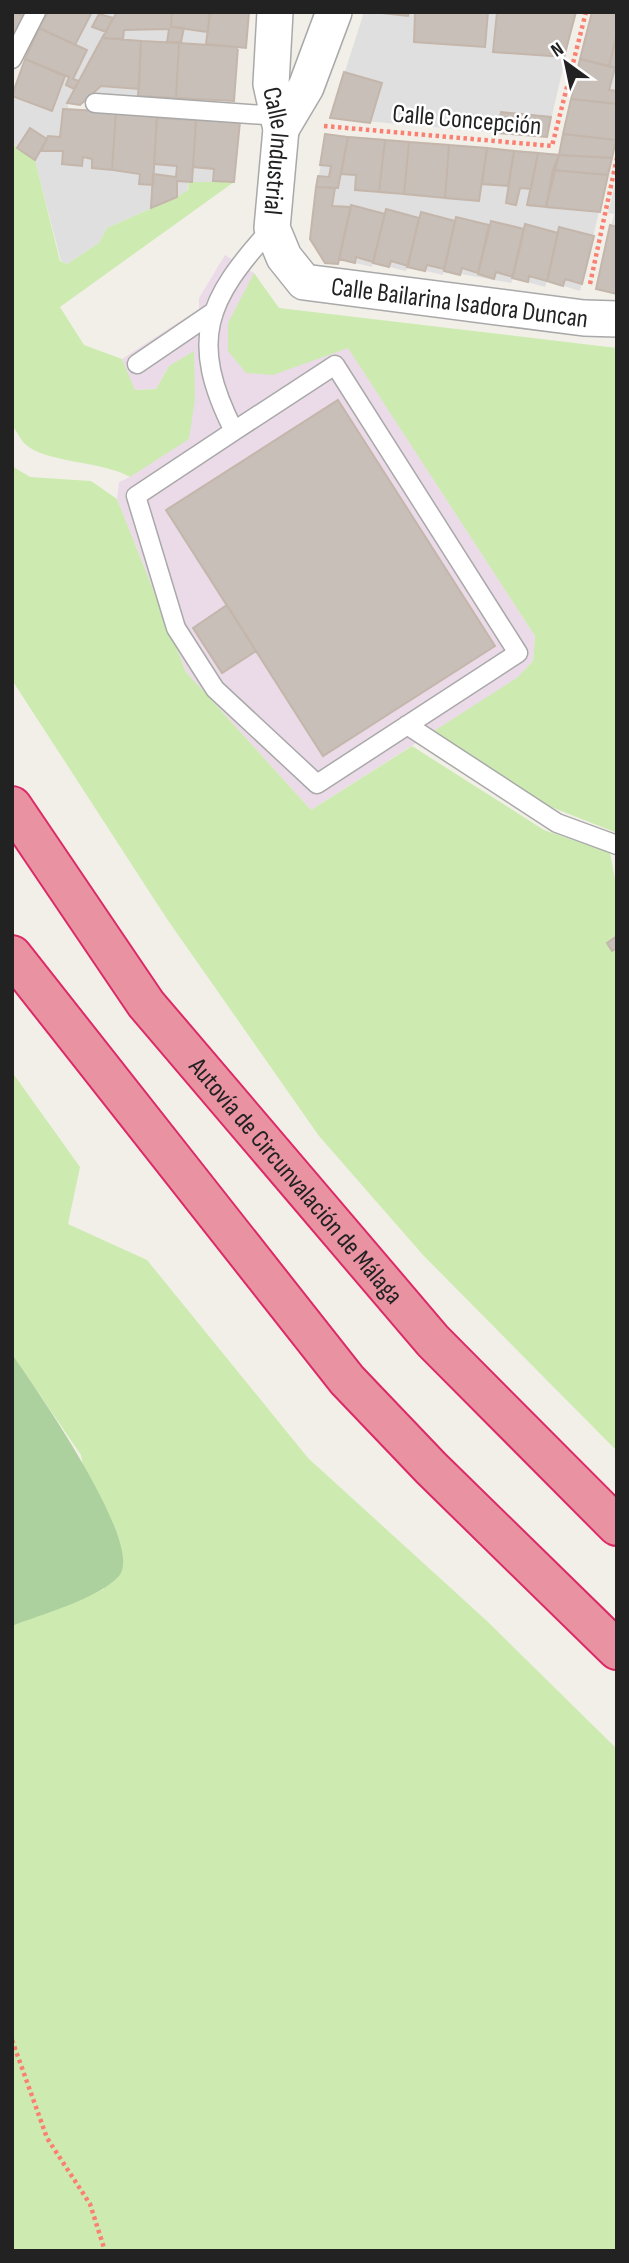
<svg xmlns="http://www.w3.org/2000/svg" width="629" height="2263" font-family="'Sofia Sans Condensed',sans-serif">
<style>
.residential{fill:#e0dfdf}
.industrial{fill:#ebdbe8}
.grass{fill:#cdebb0}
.forest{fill:#add19e}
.building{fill:#c7bfb8;stroke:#c4b6ab;stroke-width:2}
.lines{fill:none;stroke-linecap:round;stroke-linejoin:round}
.lane-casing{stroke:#a9a9a9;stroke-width:21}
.street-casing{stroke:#a9a9a9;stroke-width:38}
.highway-casing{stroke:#dc2a67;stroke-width:42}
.path{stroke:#fa8072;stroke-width:4.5;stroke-dasharray:3.5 3.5;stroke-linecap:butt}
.lane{stroke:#fff;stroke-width:18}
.street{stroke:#fff;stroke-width:35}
.highway{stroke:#e892a2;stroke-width:38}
.labels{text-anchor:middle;stroke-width:5;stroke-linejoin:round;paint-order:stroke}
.street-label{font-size:26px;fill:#222;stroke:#fff}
</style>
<rect width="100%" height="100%" fill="#f2efe9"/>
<path class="residential" d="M 48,12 L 249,12 L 246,48 L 238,47 L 234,101 L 93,94 L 80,105 L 68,103 L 68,108 L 157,115 L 157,118 L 240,122 L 234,182 L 189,182 L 187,191 L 177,197 L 107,228 L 99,243 L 67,264 L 61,261 L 35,161 L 17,148 L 12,141 L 12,90 Z
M 364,12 L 576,12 L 547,137 L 330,118 Z
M 592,12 L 617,12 L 617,137 L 580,291 L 547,281 L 545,287 L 513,278 L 511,283 L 444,271 L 443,275 L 408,267 L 406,271 L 373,263 L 372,267 L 339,259 L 325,263 L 310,239 L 325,134 L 559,154 Z
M 617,177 L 617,294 L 596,289 L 614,214 L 608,213 Z"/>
<path class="industrial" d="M 225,255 L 254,273 L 278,308 L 323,314 L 348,347 L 535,636 L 533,661 L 518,678 L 311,810 L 186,672 L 117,499 L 119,482 L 130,477 L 169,366 L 156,389 L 134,390 L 122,359 L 199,309 L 199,298 Z"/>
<path class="grass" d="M 12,141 L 17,149 L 35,160 L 60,261 L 67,264 L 99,243 L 107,228 L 177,197 L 188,190 L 189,182 L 234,182 L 60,307 L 84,345 L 122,359 L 135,390 L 156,389 L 169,366 L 194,351 L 195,399 L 189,439 L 130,477 C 103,461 45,463 25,444 C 20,439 17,431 12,426 Z
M 254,273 L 279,308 L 617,348 L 617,833 L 546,805 L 434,731 L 518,677 L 533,661 L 535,636 L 348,348 L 273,375 L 246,373 L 228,351 L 228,323 Z
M 12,466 L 30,477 L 91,481 L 117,499 L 186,672 L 311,810 L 412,746 L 544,830 L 610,853 L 617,890 L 617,1451 L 423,1255 L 319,1136 L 167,919 L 12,680 Z
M 12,1072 L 80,1167 L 68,1224 L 147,1260 L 308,1458 L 487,1621 L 617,1749 L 617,2251 L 12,2251 L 12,1626 L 104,1589 L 81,1455 L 12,1354 Z"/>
<path class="forest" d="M 12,1354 C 34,1386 146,1545 119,1576 C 98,1599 42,1614 12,1626 Z"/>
<path class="building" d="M 12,12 L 25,16 L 12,39 Z
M 92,12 L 75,45 L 39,28 L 48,12 Z
M 172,12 L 210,12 L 208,32 L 171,27 Z
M 172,12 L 171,27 L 184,28 L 181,42 L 167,42 L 169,29 L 124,30 L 123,39 L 102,38 L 117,12 Z
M 210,12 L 249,12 L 246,48 L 206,44 Z
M 373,12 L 409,12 L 408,16 Z
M 415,12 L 488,12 L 485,47 L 414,42 Z
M 497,12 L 576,12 L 564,57 L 493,52 Z
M 592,12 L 617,12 L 617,33 L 609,66 L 580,59 Z
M 99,14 L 113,18 L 106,32 L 92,27 Z
M 39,28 L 87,50 L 73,79 L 79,81 L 74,89 L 66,85 L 69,77 L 25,59 Z
M 617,33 L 617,68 L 609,66 Z
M 102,38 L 141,41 L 139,89 L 101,86 L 80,105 L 67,103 Z
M 141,41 L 179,43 L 176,98 L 138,96 Z
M 179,43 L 238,47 L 234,101 L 176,98 Z
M 25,59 L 65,76 L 52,111 L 12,96 Z
M 580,59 L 615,68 L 609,90 L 617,91 L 617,104 L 571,99 Z
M 344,72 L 382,83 L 370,123 L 330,118 Z
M 571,99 L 617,104 L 616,140 L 563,134 Z
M 63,109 L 116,112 L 112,170 L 92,168 L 92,159 L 83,157 L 82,166 L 62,164 L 63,151 L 41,151 L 48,136 L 60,137 Z
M 116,112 L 157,115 L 153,185 L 139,184 L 140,174 L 112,170 Z
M 501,112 L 551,117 L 547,137 L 498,133 Z
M 157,118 L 196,120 L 192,182 L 177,181 L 177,197 L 151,208 L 153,174 L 176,177 L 177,166 L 154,164 Z
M 196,120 L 240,122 L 234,182 L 213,181 L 214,169 L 193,167 Z
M 30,128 L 47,139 L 35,160 L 17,148 Z
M 325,134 L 348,137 L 338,188 L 316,187 L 318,176 L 329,177 L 331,166 L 320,165 Z
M 563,134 L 616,140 L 612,158 L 559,155 Z
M 348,137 L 385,140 L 379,192 L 355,190 L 356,175 L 341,174 Z
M 385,140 L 409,142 L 404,194 L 379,192 Z
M 409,142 L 449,145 L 445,198 L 404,194 Z
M 449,145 L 487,148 L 479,201 L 445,198 Z
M 487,148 L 514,151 L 508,186 L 482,184 Z
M 514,151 L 538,153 L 531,189 L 520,188 L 516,205 L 506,203 Z
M 538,153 L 559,155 L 546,207 L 527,205 Z
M 559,155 L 612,158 L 608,175 L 553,170 Z
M 553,170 L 608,175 L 600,212 L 546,207 Z
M 316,187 L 335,188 L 332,206 L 351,207 L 338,264 L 325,263 L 310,239 Z
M 351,205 L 385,214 L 373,262 L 356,257 L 355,263 L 339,259 Z
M 386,209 L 419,218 L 408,266 L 391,261 L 389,267 L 373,263 Z
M 421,212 L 455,221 L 444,269 L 427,265 L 425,271 L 407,267 Z
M 456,217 L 489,225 L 478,273 L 462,268 L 460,275 L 444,271 Z
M 491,221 L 524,229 L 513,277 L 496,272 L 494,279 L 478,274 Z
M 525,224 L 558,233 L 547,281 L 529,276 L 528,282 L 512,278 Z
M 610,225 L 617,227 L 617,294 L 596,289 Z
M 559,227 L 594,236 L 582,284 L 565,279 L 563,286 L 547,281 Z
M 338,400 L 495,646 L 323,756 L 166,510 Z
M 227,605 L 256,651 L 222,673 L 193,628 Z
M 617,936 L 617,948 L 612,951 L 607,943 Z"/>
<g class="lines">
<g class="lane-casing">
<path id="lane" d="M 12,59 L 36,12
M 95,103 L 278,116
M 137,364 L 212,313
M 234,431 L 335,365 L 518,653 L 317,784 L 215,689 L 176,628 L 136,496 L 234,431 C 188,340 206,300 272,228
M 407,725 L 557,823 L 617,845"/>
</g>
<g class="street-casing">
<g id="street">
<path id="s1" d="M 275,12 L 271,84 L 281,129 L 272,228 L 284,257 L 304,282 L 584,318 L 617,319"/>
<path d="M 281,129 L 306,87 L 334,12"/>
</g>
</g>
<g class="highway-casing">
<g id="highway">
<path id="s2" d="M 12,806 L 146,1004 L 433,1341 L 617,1526"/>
<path d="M 12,955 L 347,1380 L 431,1468 L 617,1650"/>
</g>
</g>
<path class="path" d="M 324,126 L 552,146 L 586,12
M 590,284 L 617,158
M 12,2040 L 47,2138 L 90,2204 L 105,2251"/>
<use href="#lane" class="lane"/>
<use href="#street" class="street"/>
<use href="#highway" class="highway"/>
</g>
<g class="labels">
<g class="street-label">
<text transform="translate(467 119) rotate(5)" y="9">Calle Concepción</text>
<text dy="9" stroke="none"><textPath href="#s1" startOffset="140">Calle Industrial</textPath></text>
<text dy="9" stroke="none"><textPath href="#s1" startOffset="438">Calle Bailarina Isadora Duncan</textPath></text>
<text dy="9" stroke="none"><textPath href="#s2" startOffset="471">Autovía de Circunvalación de Málaga</textPath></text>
</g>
</g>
<rect width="629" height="2263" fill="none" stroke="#222222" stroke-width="28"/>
<g transform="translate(566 63) rotate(327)" stroke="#ffffff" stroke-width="5" paint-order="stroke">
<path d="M0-5L12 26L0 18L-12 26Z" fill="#222222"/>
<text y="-10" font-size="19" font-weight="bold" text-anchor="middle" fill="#222222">N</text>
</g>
</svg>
